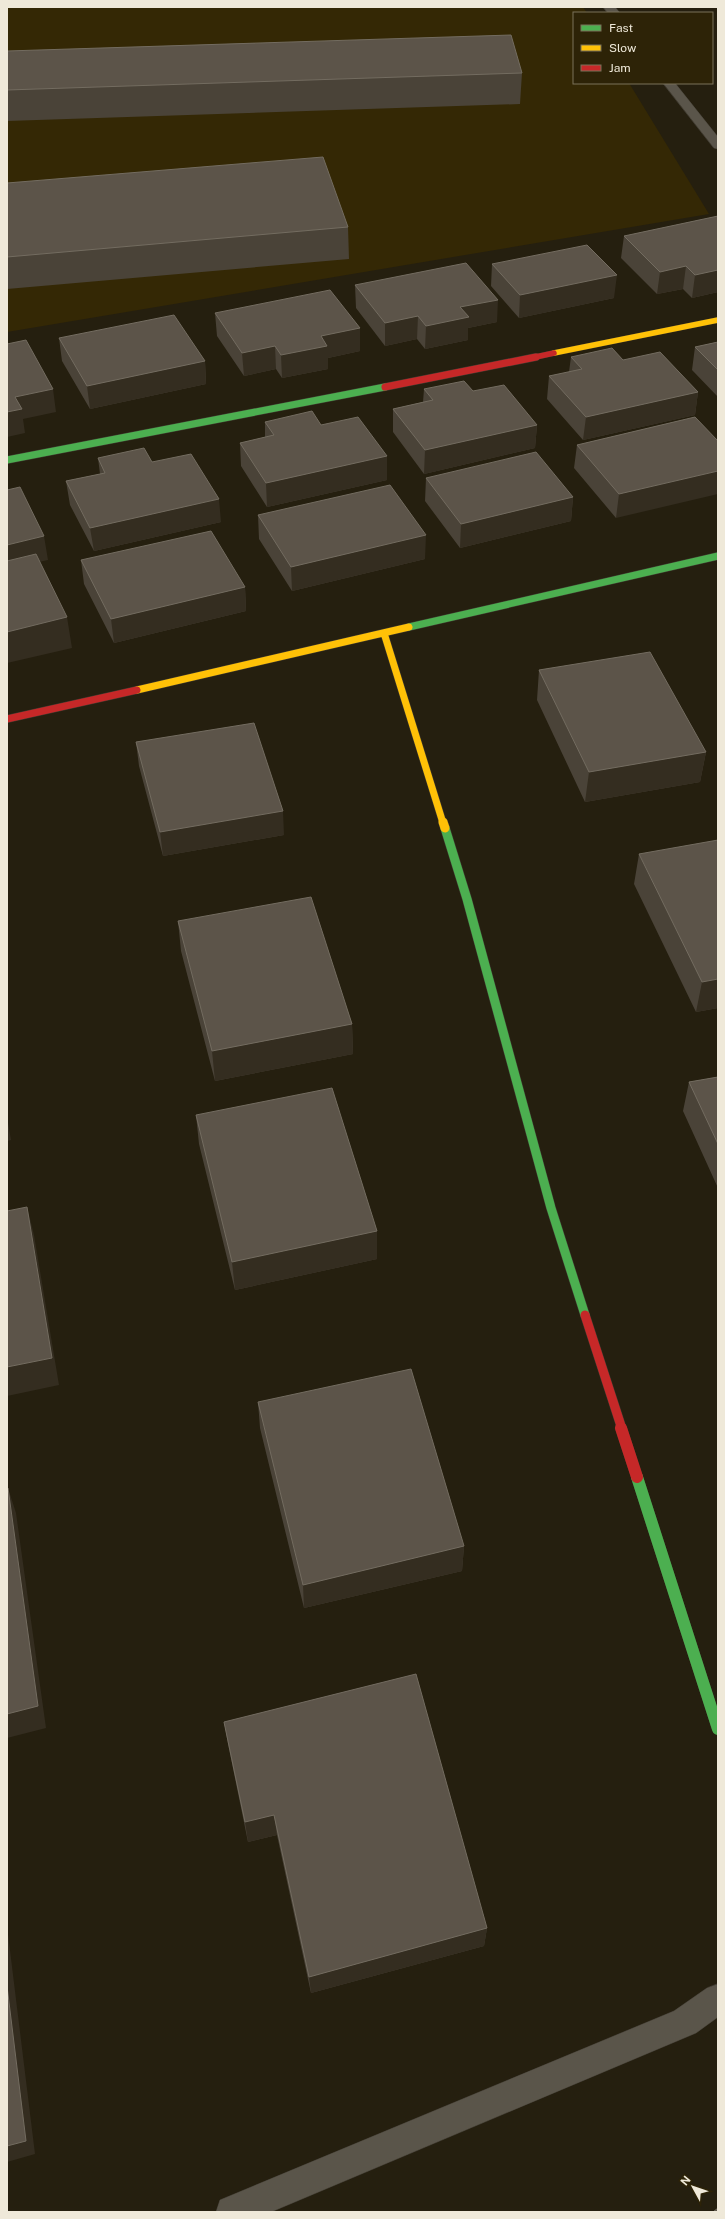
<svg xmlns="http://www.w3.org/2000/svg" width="725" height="2219" font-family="'Public Sans',sans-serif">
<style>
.built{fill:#342805}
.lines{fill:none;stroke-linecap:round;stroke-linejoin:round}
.street-casing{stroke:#3f3a30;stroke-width:1}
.fast-far2-casing{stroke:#3f3a30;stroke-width:8}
.fast-far1-casing{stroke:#3f3a30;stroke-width:10}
.fast-casing{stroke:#3f3a30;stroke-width:12}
.slow-far2-casing{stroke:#3f3a30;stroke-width:6}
.slow-far1-casing{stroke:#3f3a30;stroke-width:8}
.slow-casing{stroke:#3f3a30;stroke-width:10}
.jam-far3-casing{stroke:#3f3a30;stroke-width:6}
.jam-far2-casing{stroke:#3f3a30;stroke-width:8}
.jam-far1-casing{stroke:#3f3a30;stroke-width:10}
.jam-casing{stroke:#3f3a30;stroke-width:12}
.street{fill:#5a554a;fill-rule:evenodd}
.fast-far2{stroke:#4caf50;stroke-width:7}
.fast-far1{stroke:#4caf50;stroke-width:9}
.fast{stroke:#4caf50;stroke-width:12}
.slow-far2{stroke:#ffc107;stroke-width:5.5}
.slow-far1{stroke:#ffc107;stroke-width:7}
.slow{stroke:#ffc107;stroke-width:9}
.jam-far3{stroke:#c62828;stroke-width:5.5}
.jam-far2{stroke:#c62828;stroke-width:7}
.jam-far1{stroke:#c62828;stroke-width:9}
.jam{stroke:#c62828;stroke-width:12}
.wall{fill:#4a4338}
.shaded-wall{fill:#342d20}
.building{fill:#5c5449;stroke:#736c60}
</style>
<rect width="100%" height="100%" fill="#251f0f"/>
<path class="built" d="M 7,7 L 583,7 L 587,13 L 574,13 L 574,83 L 629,83 L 709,214 L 7,332 Z"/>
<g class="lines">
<g class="street-casing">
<path id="street" d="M 603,7 L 615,7 L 620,13 L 608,13 Z
M 663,83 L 675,83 L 718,137 L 718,149 L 714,148 Z
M 718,1984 L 718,2017 L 696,2033 L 271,2212 L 216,2212 L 220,2200 L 674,2011 L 707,1988 Z"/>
</g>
<g class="fast-far2-casing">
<path id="fast-far2" d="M 7,460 L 385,387
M 409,627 L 718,556"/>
</g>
<g class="fast-far1-casing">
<path id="fast-far1" d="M 445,828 L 467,899 L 551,1208 L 585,1315"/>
</g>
<g class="fast-casing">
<path id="fast" d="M 637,1477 L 718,1729"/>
</g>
<g class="slow-far2-casing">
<path id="slow-far2" d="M 554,353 L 718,320"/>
</g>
<g class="slow-far1-casing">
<path id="slow-far1" d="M 384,633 L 443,823
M 137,690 L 409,627"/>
</g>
<g class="slow-casing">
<path id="slow" d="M 443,822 L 445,828"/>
</g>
<g class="jam-far3-casing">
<path id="jam-far3" d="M 531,358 L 554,353"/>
</g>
<g class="jam-far2-casing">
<path id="jam-far2" d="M 385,387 L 536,357
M 7,719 L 137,690"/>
</g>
<g class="jam-far1-casing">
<path id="jam-far1" d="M 585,1315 L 622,1429"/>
</g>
<g class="jam-casing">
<path id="jam" d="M 621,1428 L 637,1477"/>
</g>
<use href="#street" class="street"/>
<use href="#fast-far2" class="fast-far2"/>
<use href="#fast-far1" class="fast-far1"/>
<use href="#fast" class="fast"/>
<use href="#slow-far2" class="slow-far2"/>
<use href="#slow-far1" class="slow-far1"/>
<use href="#slow" class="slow"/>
<use href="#jam-far3" class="jam-far3"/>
<use href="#jam-far2" class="jam-far2"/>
<use href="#jam-far1" class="jam-far1"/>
<use href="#jam" class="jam"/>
</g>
<path class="wall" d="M 7,51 L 522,73 L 520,104 L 7,121 Z
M 7,183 L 348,227 L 349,259 L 7,289 Z
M 718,216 L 718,292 L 692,298 L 683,289 L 657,294 L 621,258 L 624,236 Z
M 492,264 L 614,298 L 519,318 L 491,286 Z
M 355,285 L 497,322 L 468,328 L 468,340 L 425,349 L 417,339 L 385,346 L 356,308 Z
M 215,313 L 360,328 L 360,351 L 328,358 L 328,369 L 282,378 L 276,369 L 244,376 L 217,336 Z
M 718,337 L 718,397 L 692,370 L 695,347 L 717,342 Z
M 59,338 L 205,361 L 206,384 L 90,409 L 62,361 Z
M 571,357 L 623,360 L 698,392 L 695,415 L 583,440 L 547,399 L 549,376 L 569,372 Z
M 424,389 L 473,391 L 537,425 L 535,448 L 424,474 L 393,432 L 393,409 L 423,402 Z
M 695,417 L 616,518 L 574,468 L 577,445 Z
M 265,422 L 321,425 L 387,480 L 267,507 L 241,466 L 240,443 L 265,437 Z
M 98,458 L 152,462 L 221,522 L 94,551 L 70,505 L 66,481 L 100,474 Z
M 426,478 L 573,497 L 571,521 L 460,548 L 425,501 Z
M 258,515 L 425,559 L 292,591 L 259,539 Z
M 81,560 L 245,587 L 246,611 L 114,643 L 84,584 Z
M 539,670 L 706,752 L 700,782 L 585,802 L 537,700 Z
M 136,742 L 284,835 L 163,856 L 139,766 Z
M 639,854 L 718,1008 L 696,1012 L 634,884 Z
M 178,921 L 352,1024 L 353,1054 L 215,1081 L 181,951 Z
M 718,1077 L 718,1188 L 683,1111 L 689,1082 Z
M 196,1115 L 377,1231 L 377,1259 L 235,1290 L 199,1144 Z
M 258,1402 L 464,1546 L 462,1571 L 304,1608 L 260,1428 Z
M 224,1722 L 487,1928 L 484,1946 L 311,1993 L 277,1835 L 248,1842 L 228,1744 Z"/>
<path class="shaded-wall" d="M 686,266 L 683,289 L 657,294 L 660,272 Z
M 718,270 L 718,292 L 692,298 L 695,275 Z
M 617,275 L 614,298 L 519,318 L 520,295 Z
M 498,300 L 497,322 L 468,328 L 468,340 L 425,349 L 426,326 L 460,307 Z
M 418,316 L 417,339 L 385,346 L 385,323 Z
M 360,328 L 360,351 L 328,358 L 328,369 L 282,378 L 281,355 L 321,336 Z
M 275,346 L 276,369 L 244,376 L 242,353 Z
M 205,361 L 206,384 L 90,409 L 87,386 Z
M 53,389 L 56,412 L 23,419 L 25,433 L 7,437 L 7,412 L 15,397 Z
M 698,392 L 695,415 L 583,440 L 586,417 Z
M 537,425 L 535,448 L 424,474 L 425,450 Z
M 387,456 L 387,480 L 267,507 L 266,483 Z
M 718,471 L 718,494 L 616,518 L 619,494 Z
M 573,497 L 571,521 L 460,548 L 461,524 Z
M 219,499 L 221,522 L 94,551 L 90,528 Z
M 426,535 L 425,559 L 292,591 L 291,567 Z
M 44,536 L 48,560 L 7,569 L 7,545 Z
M 245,587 L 246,611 L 114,643 L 111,619 Z
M 67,617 L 72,648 L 7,663 L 7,632 Z
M 706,752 L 700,782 L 585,802 L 589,772 Z
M 283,811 L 284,835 L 163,856 L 160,832 Z
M 718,979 L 718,1008 L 696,1012 L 702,982 Z
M 352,1024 L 353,1054 L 215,1081 L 212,1051 Z
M 7,1117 L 11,1140 L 7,1141 Z
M 27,1207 L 34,1235 L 59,1385 L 7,1396 L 7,1367 Z
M 377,1231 L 377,1259 L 235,1290 L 232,1262 Z
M 8,1488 L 16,1513 L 46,1728 L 7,1738 Z
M 464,1546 L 462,1571 L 304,1608 L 303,1585 Z
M 274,1815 L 277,1835 L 248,1842 L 245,1822 Z
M 7,1926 L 35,2154 L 7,2162 Z
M 487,1928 L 484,1946 L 311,1993 L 309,1977 Z"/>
<path class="building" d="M 511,35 L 522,73 L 7,90 L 7,51 Z
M 323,157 L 348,227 L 7,257 L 7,183 Z
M 718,216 L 718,270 L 695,275 L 686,266 L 660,272 L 624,236 Z
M 587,245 L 617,275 L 520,295 L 492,264 Z
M 466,263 L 498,300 L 460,307 L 469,317 L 426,326 L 418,316 L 385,323 L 355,285 Z
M 330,290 L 360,328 L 321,336 L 327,346 L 281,355 L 275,346 L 242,353 L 215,313 Z
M 174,315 L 205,361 L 87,386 L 59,338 Z
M 26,340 L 53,389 L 15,397 L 22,409 L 7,412 L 7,344 Z
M 718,342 L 718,370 L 695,347 Z
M 612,348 L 623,360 L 660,352 L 698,392 L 586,417 L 549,376 L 582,369 L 571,357 Z
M 464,381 L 473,391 L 504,385 L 537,425 L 425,450 L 393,409 L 433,400 L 424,389 Z
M 312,411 L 321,425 L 358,417 L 387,456 L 266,483 L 240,443 L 274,435 L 265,422 Z
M 695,417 L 718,441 L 718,471 L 619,494 L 577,445 Z
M 144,448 L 152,462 L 191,454 L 219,499 L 90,528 L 66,481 L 105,473 L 98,458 Z
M 536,452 L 573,497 L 461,524 L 426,478 Z
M 390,485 L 426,535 L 291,567 L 258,515 Z
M 20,487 L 44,536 L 7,545 L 7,490 Z
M 211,531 L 245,587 L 111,619 L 81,560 Z
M 36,554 L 67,617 L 7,632 L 7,561 Z
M 650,652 L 706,752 L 589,772 L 539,670 Z
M 254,723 L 283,811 L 160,832 L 136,742 Z
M 718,840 L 718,979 L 702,982 L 639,854 Z
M 311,897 L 352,1024 L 212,1051 L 178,921 Z
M 718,1077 L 718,1144 L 689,1082 Z
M 332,1088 L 377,1231 L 232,1262 L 196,1115 Z
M 27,1207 L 52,1358 L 7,1367 L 7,1211 Z
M 411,1369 L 464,1546 L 303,1585 L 258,1402 Z
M 7,1488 L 8,1488 L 38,1706 L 7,1714 Z
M 416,1674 L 487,1928 L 309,1977 L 274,1815 L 245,1822 L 224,1722 Z
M 7,1986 L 26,2141 L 7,2146 Z
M 718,2208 L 718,2212 L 713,2212 Z"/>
<rect width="725" height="2219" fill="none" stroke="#efe9d9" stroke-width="16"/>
<rect x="573" y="12" width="140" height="72" fill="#2d2307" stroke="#7b725b"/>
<rect x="581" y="25" width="20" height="6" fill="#4caf50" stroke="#7b725b"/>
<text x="609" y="32" font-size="12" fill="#efe9d9">Fast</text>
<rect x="581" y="45" width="20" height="6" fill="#ffc107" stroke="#7b725b"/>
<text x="609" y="52" font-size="12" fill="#efe9d9">Slow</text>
<rect x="581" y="65" width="20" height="6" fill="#c62828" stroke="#7b725b"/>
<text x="609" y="72" font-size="12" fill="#efe9d9">Jam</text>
<g transform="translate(693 2187) rotate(310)" stroke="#2d2307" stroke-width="3" paint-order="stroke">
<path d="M0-3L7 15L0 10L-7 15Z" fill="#efe9d9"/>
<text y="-6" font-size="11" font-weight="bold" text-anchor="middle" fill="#efe9d9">N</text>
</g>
</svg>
